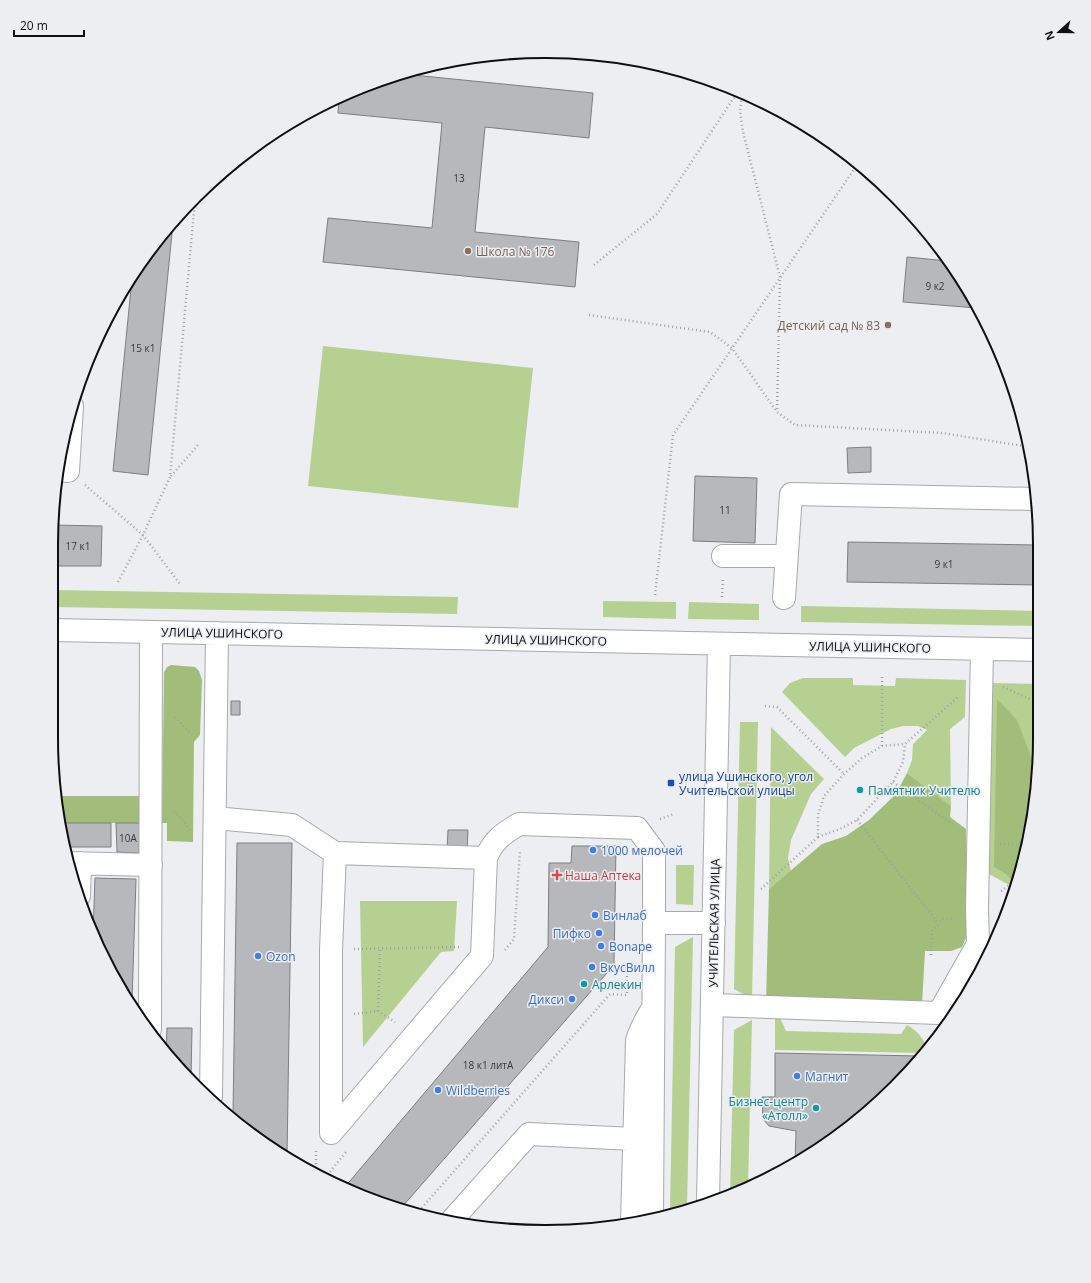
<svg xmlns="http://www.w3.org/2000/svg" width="1091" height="1283" font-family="'Open Sans',sans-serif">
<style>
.green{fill:#b6d091}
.forest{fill:#a1bd79}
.building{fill:#b6b8bb;stroke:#7c7e81}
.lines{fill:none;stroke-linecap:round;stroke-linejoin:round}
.minor-casing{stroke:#a7a9ac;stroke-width:24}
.path{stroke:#a0a2a4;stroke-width:2.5;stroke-dasharray:1 3;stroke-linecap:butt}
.minor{stroke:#fff;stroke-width:22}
.education-dot{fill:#8d6e63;stroke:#eceef1;stroke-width:1.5}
.transit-dot{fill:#1a4fb4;stroke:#eceef1;stroke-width:1.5}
.culture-dot{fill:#0f9aa8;stroke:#eceef1;stroke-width:1.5}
.shop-dot{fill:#3f7fe0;stroke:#eceef1;stroke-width:1.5}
.health-dot{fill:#e0444e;stroke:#eceef1;stroke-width:1.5}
.labels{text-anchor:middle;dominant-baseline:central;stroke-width:3;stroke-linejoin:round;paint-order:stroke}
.number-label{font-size:10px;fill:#38393b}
.education-label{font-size:12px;fill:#785e54;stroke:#eceef1;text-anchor:start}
.street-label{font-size:12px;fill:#0e0f10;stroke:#eceef1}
.transit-label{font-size:12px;fill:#164399;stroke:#eceef1;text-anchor:start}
.culture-label{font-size:12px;fill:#0d838f;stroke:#eceef1;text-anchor:start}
.shop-label{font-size:12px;fill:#366cbe;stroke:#eceef1;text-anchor:start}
.health-label{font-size:12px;fill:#be3a42;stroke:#eceef1;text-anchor:start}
.rim{fill:none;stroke:#0e0f10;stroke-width:2}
</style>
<rect width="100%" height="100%" fill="#eceef1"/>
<path class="green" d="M323,346l210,22 -15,140 -210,-22z
M53,590l405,7 -1,17 -404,-7z
M603,601l73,1v17l-73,-2z
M689,602l70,2v16l-71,-1z
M801,606l239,5v15l-239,-4z
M803,678h50v7l42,1 1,-8 70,2 -1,37 -15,12 1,77 -44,-33 5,-13 1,-16 14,-14 -9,-4h-15l-12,3 -37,19 -9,9 -63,-65 8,-9z
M987,683l52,1v86l-26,129 -2,-13 -24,-13z
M740,722h18l-6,277 -18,-10z
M771,727l53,52 -13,15 -20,46 -3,18 3,13 -22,18z
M676,865h18l-1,40 -17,-1z
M360,901h97l-3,50 -13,1 -78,95z
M693,937l-6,270 -17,5 5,-265z
M775,1018h5l6,13 115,3 6,-9c9,5 16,12 19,21l-5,7 -146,-3z
M752,1020l-4,167 -18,9 4,-166z"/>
<path class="forest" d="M171,665l24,2 4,4 3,9 -2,55 -6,7 -1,100 -26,-1v-18h-5l2,-151 3,-5z
M997,699l20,21 19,49 1,10 -21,105 -10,-10 -12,-7z
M907,773l44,33 -1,11 16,12v109l-4,9 -11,4h-26l-3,53 -156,-2 3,-113 53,-45 24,-8 23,-16 27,-26z
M59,796h80l1,27h-78z"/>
<path class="building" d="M403,74l190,19 -4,45 -104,-11 -10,105 104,10 -4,45 -252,-25 5,-44 104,10 10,-105 -104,-10 1,-15 17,-9z
M173,223l-25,252 -35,-4 19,-193 21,-33z
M907,257l41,4v-1l9,11 20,37 -74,-6z
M871,447v25l-23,1 -1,-25z
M695,476l62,2 -2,65 -62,-2z
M54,525l48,1 -1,40h-47z
M848,542l192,3v40l-193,-3z
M231,701h9v14h-9z
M62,823h49v24h-46z
M116,823h24l-1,30 -22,-1z
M448,830h20l-1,21h-20z
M237,843h55l-5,314 -16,-8 -38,-34z
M572,846h44l-2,119 -212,242 -46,-13 -12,-6 204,-241 1,-84h22z
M95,878l41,1 -4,123 -30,-46 -9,-23z
M167,1028h25l-1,51 -17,-15 -8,-11z
M775,1053l144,3 -24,31 -75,62 -25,13 1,-31 -27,-5 -6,-7 -1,-22h13z"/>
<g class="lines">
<g class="minor-casing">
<path id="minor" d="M57,470l11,1 4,-65
M723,556h63
M784,598l7,-104 244,5
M53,630l986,20
M215,818l77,7 43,28 -4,97v183l151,-177 4,-98
M335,853l151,5c7,-18 18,-25 33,-34l118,4 17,23v72h60
M67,863l84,2
M79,896l1,-33
M712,1005l227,8 39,-69 -1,-35 5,-260
M150,1029l1,-397
M211,1096l6,-463
M708,1202l11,-558
M652,1217l2,-294
M452,1220l77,-86 105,5
M632,1222l5,-181c3,-12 8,-20 14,-30"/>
</g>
<path class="path" d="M742,93l-2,18 3,21 37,145 -3,135
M594,265l63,-51 76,-115 8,-7
M589,315l121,17 22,16 45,64 18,13 147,8 88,14
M171,476l27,-31
M85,485l58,50 37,49
M118,582l25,-47 27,-58 25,-277
M655,595l18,-160 184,-270
M722,597l1,-18
M1003,687l36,16
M765,706l12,1 67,67
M175,717l17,18
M882,746v-70
M893,782l62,44
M174,811l18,21
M660,819l14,-5
M857,820l81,103
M818,837l22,-8 17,-9 36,-38 10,-20 2,-18
M1000,844l24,1
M761,889l57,-52v-22l6,-19 20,-22 18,-16 20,-12 23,-2 53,-47
M1001,891l16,-11
M354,949l105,-2
M505,950l9,-11 6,-89
M931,955l1,-24 11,-12h12
M378,1011l2,-62
M354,1014l24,-3 17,11
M316,1151v22
M325,1178l21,-26
M419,1211l191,-217 17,1v-23h4"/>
<use href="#minor" class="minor"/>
</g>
<g class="education-dot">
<circle cx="468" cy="251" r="4"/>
<circle cx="888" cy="325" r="4"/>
</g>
<rect class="transit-dot" x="667" y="779" width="8" height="8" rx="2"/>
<g class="culture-dot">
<circle cx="860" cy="790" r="4"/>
<circle cx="584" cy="984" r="4"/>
<circle cx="816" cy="1108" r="4"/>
</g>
<g class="shop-dot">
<circle cx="593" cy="850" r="4"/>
<circle cx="595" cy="915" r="4"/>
<circle cx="599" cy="933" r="4"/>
<circle cx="601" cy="946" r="4"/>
<circle cx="258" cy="956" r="4"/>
<circle cx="592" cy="967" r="4"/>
<circle cx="572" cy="999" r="4"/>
<circle cx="797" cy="1076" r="4"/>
<circle cx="438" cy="1090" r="4"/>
</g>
<path class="health-dot" d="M555 869h4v4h4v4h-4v4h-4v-4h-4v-4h4z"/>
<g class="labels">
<g class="number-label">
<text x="459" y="178">13</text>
<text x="935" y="286">9 к2</text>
<text x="143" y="348">15 к1</text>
<text x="725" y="510">11</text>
<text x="78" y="546">17 к1</text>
<text x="944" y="564">9 к1</text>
<text x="128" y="838">10А</text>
<text x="488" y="1065">18 к1 литА</text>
</g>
<g class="education-label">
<text x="476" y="251">Школа № 176</text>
<text x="880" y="325" text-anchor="end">Детский сад № 83</text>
</g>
<g class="street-label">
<text transform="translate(222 633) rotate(1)">УЛИЦА УШИНСКОГО</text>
<text transform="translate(546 640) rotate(1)">УЛИЦА УШИНСКОГО</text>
<text transform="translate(870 647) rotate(1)">УЛИЦА УШИНСКОГО</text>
<text transform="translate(714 923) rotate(-89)">УЧИТЕЛЬСКАЯ УЛИЦА</text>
</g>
<g class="transit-label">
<text x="679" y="776">улица Ушинского, угол<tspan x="679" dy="14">Учительской улицы</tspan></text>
</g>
<g class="culture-label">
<text x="868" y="790">Памятник Учителю</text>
<text x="592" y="984">Арлекин</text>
<text x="808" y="1101" text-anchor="end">Бизнес-центр<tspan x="808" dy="14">«Атолл»</tspan></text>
</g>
<g class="shop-label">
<text x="601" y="850">1000 мелочей</text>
<text x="603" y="915">Винлаб</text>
<text x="591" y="933" text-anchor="end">Пифко</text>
<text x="609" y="946">Bonape</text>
<text x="266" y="956">Ozon</text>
<text x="600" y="967">ВкусВилл</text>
<text x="564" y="999" text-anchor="end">Дикси</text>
<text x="805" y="1076">Магнит</text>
<text x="446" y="1090">Wildberries</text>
</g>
<g class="health-label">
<text x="565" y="875">Наша Аптека</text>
</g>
</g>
<path d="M0 0H1091V1283H0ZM545 58H546A487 487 0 0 1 1033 545V738A487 487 0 0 1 546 1225H545A487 487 0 0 1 58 738V545A487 487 0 0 1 545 58Z" fill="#eceef1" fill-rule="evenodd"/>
<path class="rim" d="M545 58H546A487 487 0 0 1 1033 545V738A487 487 0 0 1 546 1225H545A487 487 0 0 1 58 738V545A487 487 0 0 1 545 58Z"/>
<g transform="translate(1059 32) rotate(249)" stroke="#eceef1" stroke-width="3" paint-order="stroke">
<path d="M0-3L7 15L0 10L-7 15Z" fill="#0e0f10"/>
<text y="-6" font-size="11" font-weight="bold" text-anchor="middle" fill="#0e0f10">N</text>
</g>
<path d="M14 30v6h70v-6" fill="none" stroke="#0e0f10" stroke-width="2"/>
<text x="20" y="30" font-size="12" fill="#0e0f10" stroke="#eceef1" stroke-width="3" paint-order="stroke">20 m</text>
</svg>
